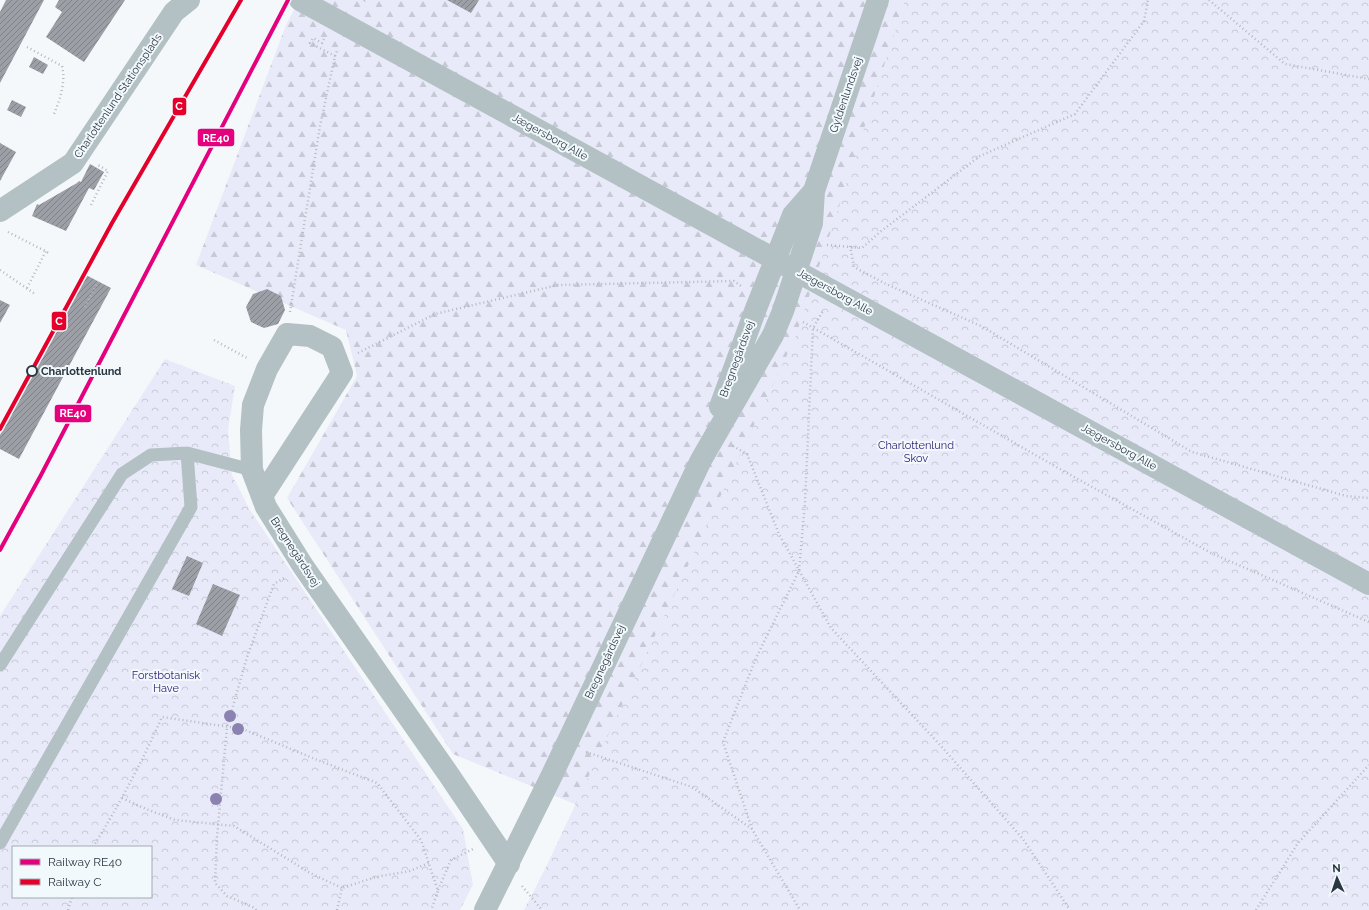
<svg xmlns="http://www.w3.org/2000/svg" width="1369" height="910" font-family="Raleway,sans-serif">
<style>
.forest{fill:url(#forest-firs)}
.park{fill:url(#park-crowns);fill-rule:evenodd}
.building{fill:url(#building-hatch)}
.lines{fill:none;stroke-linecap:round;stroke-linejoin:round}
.path{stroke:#b1bbbe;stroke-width:2.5;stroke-dasharray:1 3;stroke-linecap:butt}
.service{stroke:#b3c0c4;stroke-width:13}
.minor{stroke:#b3c0c4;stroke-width:22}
.tertiary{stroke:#b3c0c4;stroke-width:22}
.rail-1-casing{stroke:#f2f9fd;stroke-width:7}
.rail-2-casing{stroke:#f2f9fd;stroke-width:7}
.rail-1{stroke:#e5007d;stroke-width:4}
.rail-2{stroke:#e4002b;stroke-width:4}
.tree{fill:#8b82b1}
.stop-dot{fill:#f2f9fd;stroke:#2b3740;stroke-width:2}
.labels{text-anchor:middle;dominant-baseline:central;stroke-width:4;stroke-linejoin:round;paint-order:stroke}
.street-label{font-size:11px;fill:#2b3740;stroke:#f2f9fd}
.stop-label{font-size:11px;font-weight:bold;fill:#2b3740;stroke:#f2f9fd;text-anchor:start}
.park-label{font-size:11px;fill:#352176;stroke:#f2f9fd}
.line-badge{stroke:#f2f9fd;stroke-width:1.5}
.badge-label{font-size:11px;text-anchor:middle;font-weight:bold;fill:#fff}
</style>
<defs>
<pattern id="forest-firs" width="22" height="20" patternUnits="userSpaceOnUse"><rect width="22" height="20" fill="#e9eaf9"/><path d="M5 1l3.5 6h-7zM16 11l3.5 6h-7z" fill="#c8c9d6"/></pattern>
<pattern id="park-crowns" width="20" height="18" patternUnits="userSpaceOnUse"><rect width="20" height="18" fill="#e9eaf9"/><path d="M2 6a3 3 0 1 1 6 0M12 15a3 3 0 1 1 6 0" fill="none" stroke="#c8c9d6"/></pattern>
<pattern id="building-hatch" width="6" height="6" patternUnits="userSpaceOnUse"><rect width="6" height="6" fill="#9ca0a6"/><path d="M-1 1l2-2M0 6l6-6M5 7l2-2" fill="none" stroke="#7f8389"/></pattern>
</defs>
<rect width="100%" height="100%" fill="#f5f8fa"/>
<path class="forest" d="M299,0h1070l-487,910h-20l-285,-105 -124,-51 -166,-256 70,-122 -11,-46 -150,-65 90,-240z"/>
<path class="park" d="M905,0h464v910h-845l22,-43 249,-529 40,-119z
M165,359l70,27 -7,44 4,45 18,35 213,319 10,56 -13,25h-460v-294zM13,847h138v50h-138z"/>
<path class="building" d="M6,0h38l-44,83v-71z
M59,0h66l-41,62 -38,-25 16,-25 -7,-5z
M447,0h32l-8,13z
M34,57l14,8 -5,9 -14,-7z
M12,100l14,7 -5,10 -14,-7z
M0,143l16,9 -16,29z
M90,164l14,8 -10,18 -5,-2 -23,43 -34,-15 5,-12 2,1 38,-22 2,-2 2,1z
M86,275l25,13 -92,171 -19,-10v-14z
M267,289l14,7 4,14 -7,14 -14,4 -13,-6 -5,-15 7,-13z
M0,300l10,5 -10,18z
M187,556l16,7 -14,33 -17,-7z
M213,584l27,11 -18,41 -26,-12z"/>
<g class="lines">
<path class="path" d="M1209,0l76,64 84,15
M364,1l1,-1
M324,39l-2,4 -9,-5 -3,5 25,13
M27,47l35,19c4,16 -2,33 -8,48
M91,205l17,-34 -10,-6
M8,232l41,21
M827,245l35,3 18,-16 100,-76 95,-42 69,-93 4,-21
M850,246l4,21 32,17 95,42 211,126 154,44 23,2
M0,270l35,24
M27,288l19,-37
M85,307l14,-27
M290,312l30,-186 15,-70 2,-5
M803,322l264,151 144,80 158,69
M214,340l33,18
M358,353l77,-39 123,-29 176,-4 7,5
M733,446l14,8 32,80 52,94 110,118 82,93 47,71
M586,752l106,35 60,42 48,81
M122,798l24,11 29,11 59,6 76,47 32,15
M752,829l-29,-87 33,-84 43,-87 6,-69 8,-174 10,-17
M93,847c26,-42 49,-85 69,-130l81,12 72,30 62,24 44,57 17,51 -7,19
M522,886l20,24
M438,890l13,-30 22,-11
M68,910l4,-13
M256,910l-1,-2 -28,-12 -12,-13 2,-46 10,-110 20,-70 27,-73 10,-6
M337,910l5,-22 34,-11 34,-6 19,-8
M1256,910l42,-67 71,-78"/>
<path class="service" d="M0,665l122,-191 29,-19 36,-2 65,17
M0,843l191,-336 -4,-54"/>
<path class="minor" d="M0,211l73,-48 101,-151 15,-12
M262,496l80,-123 -10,-26 -22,-11 -23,-2 -20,35 -14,36 -2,25 1,40 14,37 37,59 146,209 60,89"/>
<path class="tertiary" d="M300,0l1069,584
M720,407l35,-96 38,-96 21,-24
M485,910l66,-133 150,-317 72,-125 10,-24 29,-88 2,-32 64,-191"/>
<g class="rail-1-casing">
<path id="rail-1" d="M0,550l41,-75 247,-475"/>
</g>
<g class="rail-2-casing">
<path id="rail-2" d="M0,429l112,-206 129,-223"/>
</g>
<use href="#rail-1" class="rail-1"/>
<use href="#rail-2" class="rail-2"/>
</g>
<g class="tree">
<circle cx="230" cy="716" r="6"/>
<circle cx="238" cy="729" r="6"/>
<circle cx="216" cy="799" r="6"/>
</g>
<circle class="stop-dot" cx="32" cy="371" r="5"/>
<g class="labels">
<g class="street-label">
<text transform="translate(846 95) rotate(-71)">Gyldenlundsvej</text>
<text transform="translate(118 96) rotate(-56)">Charlottenlund Stationsplads</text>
<text transform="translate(550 137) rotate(29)">Jægersborg Alle</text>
<text transform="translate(835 292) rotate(29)">Jægersborg Alle</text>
<text transform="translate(737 359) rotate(-70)">Bregnegårdsvej</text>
<text transform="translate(1119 447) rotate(29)">Jægersborg Alle</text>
<text transform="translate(295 552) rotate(57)">Bregnegårdsvej</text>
<text transform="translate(605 662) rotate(-65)">Bregnegårdsvej</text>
</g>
<g class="stop-label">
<text x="41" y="371">Charlottenlund</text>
</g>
<g class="park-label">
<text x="916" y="445">Charlottenlund<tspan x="916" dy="13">Skov</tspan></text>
<text x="166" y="675">Forstbotanisk<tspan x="166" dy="13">Have</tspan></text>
</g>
</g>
<g class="line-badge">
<rect x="172" y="97" width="15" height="19" rx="4" fill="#e4002b"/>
<rect x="197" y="128" width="38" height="19" rx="4" fill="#e5007d"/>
<rect x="51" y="311" width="16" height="20" rx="4" fill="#e4002b"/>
<rect x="54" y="404" width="38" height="19" rx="4" fill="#e5007d"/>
</g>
<g class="badge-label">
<text x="179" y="110">C</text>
<text x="216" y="142">RE40</text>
<text x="59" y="325">C</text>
<text x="73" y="417">RE40</text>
</g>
<rect x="12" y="846" width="140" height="52" fill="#f2f9fd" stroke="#a2abb1"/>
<rect x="20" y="859" width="20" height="6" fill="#e5007d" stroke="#a2abb1"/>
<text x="48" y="866" font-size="12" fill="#2b3740">Railway RE40</text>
<rect x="20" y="879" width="20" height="6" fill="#e4002b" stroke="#a2abb1"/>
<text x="48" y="886" font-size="12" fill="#2b3740">Railway C</text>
<g transform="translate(1337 878) rotate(357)" stroke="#f2f9fd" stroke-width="3" paint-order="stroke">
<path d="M0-3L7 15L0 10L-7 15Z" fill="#2b3740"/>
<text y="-6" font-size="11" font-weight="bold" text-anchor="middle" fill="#2b3740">N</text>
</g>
</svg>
